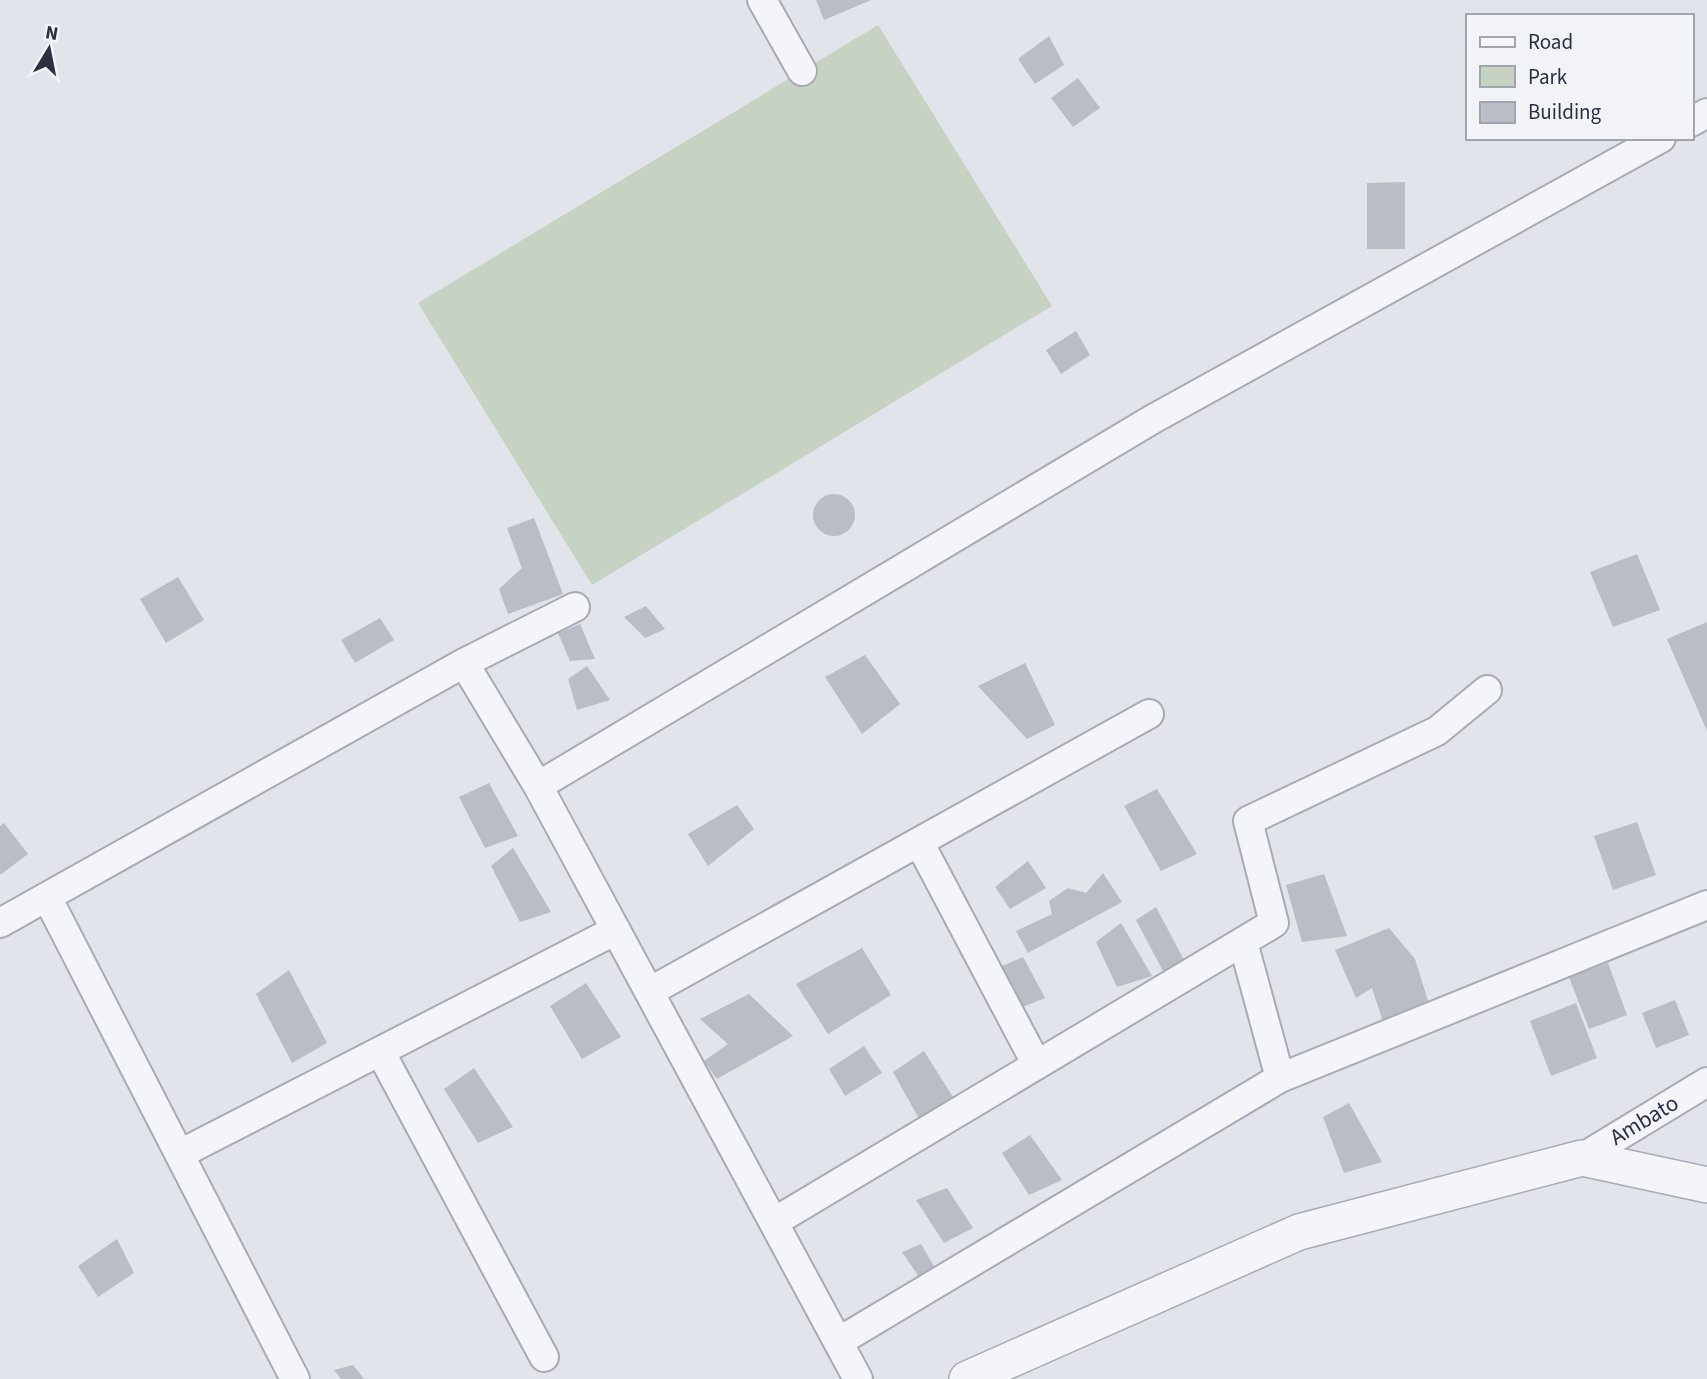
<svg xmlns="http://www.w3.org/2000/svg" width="1707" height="1379" font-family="'Source Sans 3',sans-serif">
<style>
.green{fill:#c6d3c2}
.building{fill:#b8bdc6}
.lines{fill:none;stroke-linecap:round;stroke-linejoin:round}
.minor-casing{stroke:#a6abb4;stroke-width:32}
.tertiary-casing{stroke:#a6abb4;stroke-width:38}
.minor{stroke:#f4f5f8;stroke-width:28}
.tertiary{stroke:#f4f5f8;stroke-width:35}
.labels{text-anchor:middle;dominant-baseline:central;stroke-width:6;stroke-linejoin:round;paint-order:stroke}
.street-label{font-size:23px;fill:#2a3241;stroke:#f1f3f7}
</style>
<rect width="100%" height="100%" fill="#e1e4ea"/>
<path class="green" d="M878,25l174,281 -460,279 -174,-282z"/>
<path class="building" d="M816,0h55l-47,20z
M1049,36l15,29 -29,19 -17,-25z
M1078,78l22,30 -27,19 -22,-29z
M1405,182v67h-38v-66z
M1076,331l14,24 -29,19 -15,-24z
M813 515a21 21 0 1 1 42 0a21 21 0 1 1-42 0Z
M534,518l29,76 -55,20 -9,-25 23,-21 -15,-40z
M1637,554l23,56 -47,17 -23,-55z
M178,577l26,43 -38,23 -26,-44z
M646,606l19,23 -20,9 -21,-21z
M380,618l14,22 -39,23 -14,-23z
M1707,622v109l-40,-92z
M580,624l15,35 -25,2 -12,-28z
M865,655l35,49 -38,30 -37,-57z
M1025,663l30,62 -28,14 -49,-53z
M587,666l23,34 -33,10 -9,-31z
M489,783l29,53 -33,12 -26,-51z
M1157,789l40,65 -36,17 -37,-65z
M737,805l17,24 -46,37 -20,-32z
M1637,822l19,53 -43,15 -19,-54z
M4,823l24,31 -28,21v-49z
M513,848l38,64 -31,10 -29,-56z
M1028,861l18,27 -36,21 -15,-22z
M1103,873l19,29 -94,51 -12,-22 36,-17 -3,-13 19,-13 18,5z
M1324,874l23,62 -45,6 -16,-57z
M1156,907l28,53 -20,13 -28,-53z
M1121,923l31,53 -35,11 -21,-45z
M1389,928l26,31 14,45 -45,21 -12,-37 -16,10 -21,-48z
M862,948l29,47 -63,39 -32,-50z
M1023,957l22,41 -30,12 -20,-41z
M1608,963l19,52 -38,14 -20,-52z
M289,970l38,73 -35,20 -36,-69z
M586,983l35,54 -39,22 -32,-53z
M749,994l44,42 -76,43 -13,-18 24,-17 -28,-25z
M1675,1000l14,35 -33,13 -14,-35z
M1576,1003l21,55 -46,18 -21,-55z
M864,1046l18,27 -37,23 -16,-27z
M924,1051l32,51 -34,22 -29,-52z
M474,1068l39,59 -35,16 -34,-54z
M1349,1103l33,59 -38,11 -21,-56z
M1030,1135l32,45 -33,15 -27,-42z
M947,1188l26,40 -29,15 -28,-43z
M117,1239l17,34 -36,24 -20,-31z
M921,1244l18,31 -17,6 -20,-29z
M353,1365l11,14h-23l-7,-9z"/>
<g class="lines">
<g class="minor-casing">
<path id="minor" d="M762,0l40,71
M1691,122l16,-9
M464,663l74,123 320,593
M538,786l615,-367 508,-281
M919,842l118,223
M47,897l248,482
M0,923l464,-260 111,-56
M1243,942l37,136
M649,992l500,-278
M380,1051l164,306
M180,1154l436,-224
M1582,1158l125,-76
M774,1222l500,-299 -26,-102 189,-90 50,-41
M838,1342l442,-264 427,-173"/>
</g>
<g class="tertiary-casing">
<path id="tertiary" d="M967,1379l332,-147 283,-74 125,27"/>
</g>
<use href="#minor" class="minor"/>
<use href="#tertiary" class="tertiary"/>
</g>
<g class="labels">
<g class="street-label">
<text transform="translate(1644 1120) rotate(-31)">Ambato</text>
</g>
</g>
<rect x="1466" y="14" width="228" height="126" fill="#f1f3f7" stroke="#a1a6ae" stroke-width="2"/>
<rect x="1480" y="37" width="35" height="10" fill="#f4f5f8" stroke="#a1a6ae" stroke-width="2"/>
<text x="1528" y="49" font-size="21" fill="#2a3241">Road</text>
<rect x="1480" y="66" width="35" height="21" fill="#c6d3c2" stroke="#a1a6ae" stroke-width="2"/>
<text x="1528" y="84" font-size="21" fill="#2a3241">Park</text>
<rect x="1480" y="102" width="35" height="21" fill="#b8bdc6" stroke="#a1a6ae" stroke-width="2"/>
<text x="1528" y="119" font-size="21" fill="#2a3241">Building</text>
<g transform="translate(49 49) rotate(10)" stroke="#f1f3f7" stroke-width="5" paint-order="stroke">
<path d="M0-5L12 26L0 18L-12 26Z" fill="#2a3241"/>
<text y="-10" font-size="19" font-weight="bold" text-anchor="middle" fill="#2a3241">N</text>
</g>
</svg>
